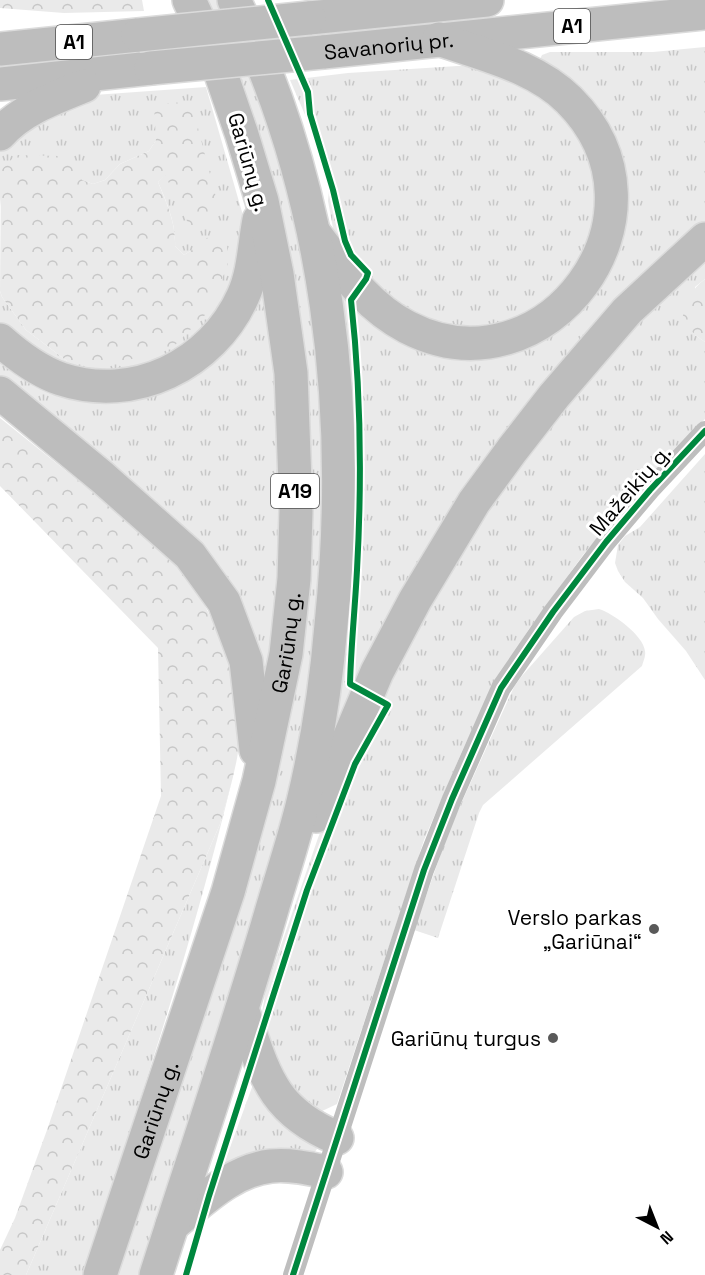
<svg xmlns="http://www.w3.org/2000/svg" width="705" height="1275" font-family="'Space Grotesk',sans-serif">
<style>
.grass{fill:url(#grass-tufts)}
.forest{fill:url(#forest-crowns)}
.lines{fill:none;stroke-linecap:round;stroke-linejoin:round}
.highway-casing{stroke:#dbdbdb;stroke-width:36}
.street{stroke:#bebebe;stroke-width:20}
.highway{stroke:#bdbdbd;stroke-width:33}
.highway-bridge-casing{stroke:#dbdbdb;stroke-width:36;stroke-linecap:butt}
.highway-bridge{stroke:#bdbdbd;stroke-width:33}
.cycleway-casing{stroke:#fff;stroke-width:10}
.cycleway{stroke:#00873e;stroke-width:6}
.poi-dot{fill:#595959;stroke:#fff;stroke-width:2}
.labels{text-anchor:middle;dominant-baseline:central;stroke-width:6;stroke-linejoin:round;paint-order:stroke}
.shield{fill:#fff;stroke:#4c4c4c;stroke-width:1.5}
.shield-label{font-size:20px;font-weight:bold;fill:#000}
.street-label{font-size:21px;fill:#000;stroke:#fff}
.poi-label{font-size:21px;fill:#000;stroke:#fff;text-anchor:end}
</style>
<defs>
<pattern id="grass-tufts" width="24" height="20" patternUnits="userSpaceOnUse" patternTransform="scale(1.5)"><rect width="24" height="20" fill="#eaeaea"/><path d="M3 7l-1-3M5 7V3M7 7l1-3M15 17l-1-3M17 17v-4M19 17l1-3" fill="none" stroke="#c7c7c7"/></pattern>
<pattern id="forest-crowns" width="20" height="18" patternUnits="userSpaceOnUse" patternTransform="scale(1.5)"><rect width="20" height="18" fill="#eaeaea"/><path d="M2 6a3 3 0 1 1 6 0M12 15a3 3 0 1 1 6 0" fill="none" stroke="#c7c7c7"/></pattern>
</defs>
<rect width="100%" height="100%" fill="#fff"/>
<path class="grass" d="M198,0h23l37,82 44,156 23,170 -6,234 -28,152 -29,106 -121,375h-23l141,-445 46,-380z
M705,47v178l-129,127 -253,427 28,-190 2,-160 -10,-133 7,-5 115,61 128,-59 14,-20 10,-20 5,-32 -84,-158 4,-8 8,-3h103z
M473,65l65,19 61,81 -13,103 -52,48 -69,17 -68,-21 -62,-73 -7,-38 3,-32 -15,-49 -10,-3 -16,-37 58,-7z
M206,87l36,125 4,34 -14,56 -59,61 -94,11 -79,-47v-36l2,6 24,33 41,31 125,-111 -8,5 -9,-9c1,-23 -8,-43 -17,-64l7,-8 -9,-34 -7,11 -29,13 -15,16 -12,4 -11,-4 -81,-9 1,18 -2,18v-60l3,-4 91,-48z
M705,248v31l-10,8v48l10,7v77l-44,46 -78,90 -54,74 -35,56 -31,64 -39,91 -87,264 -17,8 -24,-7 -31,-62 -3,-30 4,-24 52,-151 38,-97 31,-69 123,-206z
M260,270l12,82 8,94 -1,90 -6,87 -7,50 -3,3 -26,-58 -237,-234v-32l158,36z
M705,454v226l-19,-29 -28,-32 -15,-21 -18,-16 -7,-11 -3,-8 3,-18 7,-9 15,-9z
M599,609c15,5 44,26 46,42 1,6 -2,10 -3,15l-159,139 -4,8 -41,125 -24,-8 36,-102 64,-141 7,-10 53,-60 11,-6z
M232,780c-40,168 -96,331 -149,495h-57l194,-451z
M255,1079l60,65 2,5 -3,4 -94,22z"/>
<path class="forest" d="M0,0h142l2,11 -80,2 -64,-5z
M191,101l27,104 -27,24 -26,-54 -7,7c9,22 18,41 17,64l9,9 8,-5 8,-11 19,-3 8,8 1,20 -19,47 -34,34 -30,11 -45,10 -33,-5 -41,-31 -24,-33 -2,-6 1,-121 15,-15 43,1 16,8 7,16 11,4 12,-4 15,-16 29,-13 7,-11 -2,-35z
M705,279v63l-10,-7 -13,-16c5,-17 9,-30 23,-40z
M0,418c37,29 73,59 110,88 18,14 38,27 54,43 42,42 79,125 76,186 -2,30 -12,60 -20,89l-194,451h-26v-25l15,-32 32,-88 114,-334 -3,-148 -158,-162z"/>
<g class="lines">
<g class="highway-casing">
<g id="highway">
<path d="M309,18l178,-18"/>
<path d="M0,49l138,-14"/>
<path id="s1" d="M323,52l382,-39"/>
<path d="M0,84l151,-16"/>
<path d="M0,134c21,-24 54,-36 84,-48"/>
<path d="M315,234c27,35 51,72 92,93 139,72 276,-113 162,-227 -34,-34 -86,-45 -130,-61"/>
<path d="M0,340c18,16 38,31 61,39 73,24 151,-14 182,-83 11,-24 11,-51 16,-76"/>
<path d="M0,393l102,84 88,78 34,47 22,59 10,89"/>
<path d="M316,816l61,-144 38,-72 59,-98 38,-52 42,-54 73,-85 78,-72"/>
<path d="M242,1009c22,63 28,101 95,129"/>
<path d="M172,1225c29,-23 60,-55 99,-59 18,-2 37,2 55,6"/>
<path id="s2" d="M100,1275l128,-383 31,-111 27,-127 8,-75 2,-68 -5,-138 -14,-99 -15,-73 -20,-66 -29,-84 -24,-51"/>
<path d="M156,1275c38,-119 79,-239 114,-359 11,-38 24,-76 33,-114 14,-58 23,-117 28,-177 22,-211 -2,-432 -97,-625"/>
</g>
</g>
<path class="street" d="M293,1275l131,-405 28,-71 49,-111 52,-76 53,-70 44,-52 55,-59"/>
<use href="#highway" class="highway"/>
<g class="highway-bridge-casing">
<path id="highway-bridge" d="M138,35l171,-17
M151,68l172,-16"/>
</g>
<use href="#highway-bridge" class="highway-bridge"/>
<g class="cycleway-casing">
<path id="cycleway" d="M186,1275l23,-79 98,-306 48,-126 33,-59 -38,-21c1,-38 5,-76 7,-114 5,-90 4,-180 -6,-270l15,-21 2,-6 -17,-18 -6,-14 -12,-51 -23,-76 -2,-22 -40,-92
M293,1275l131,-405 28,-71 49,-111 52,-76 53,-70 44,-52 55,-59"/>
</g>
<use href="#cycleway" class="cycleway"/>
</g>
<g class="poi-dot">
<circle cx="654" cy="929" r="6"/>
<circle cx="553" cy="1038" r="6"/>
</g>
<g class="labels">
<g class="shield">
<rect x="554" y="9" width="36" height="34" rx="4.5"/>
<rect x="56" y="25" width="36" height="34" rx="4.5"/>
<rect x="271" y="474" width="48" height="34" rx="4.5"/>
</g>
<g class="shield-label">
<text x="572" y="26">A1</text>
<text x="74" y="42">A1</text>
<text x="295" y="491">A19</text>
</g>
<g class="street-label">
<text stroke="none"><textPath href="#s1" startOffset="66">Savanorių pr.</textPath></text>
<text transform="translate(249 162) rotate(74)">Gariūnų g.</text>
<text transform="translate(630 490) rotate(-49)">Mažeikių g.</text>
<text stroke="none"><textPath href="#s2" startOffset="660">Gariūnų g.</textPath></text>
<text stroke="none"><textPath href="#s2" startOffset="174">Gariūnų g.</textPath></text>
</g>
<g class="poi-label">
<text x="642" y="917">Verslo parkas<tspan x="642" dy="24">„Gariūnai“</tspan></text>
<text x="541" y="1038">Gariūnų turgus</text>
</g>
</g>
<g transform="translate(657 1227) rotate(138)" stroke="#ffffff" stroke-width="4.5" paint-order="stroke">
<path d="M0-4.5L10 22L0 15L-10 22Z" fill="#000000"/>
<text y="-9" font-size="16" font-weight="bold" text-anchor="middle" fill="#000000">N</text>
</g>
</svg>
